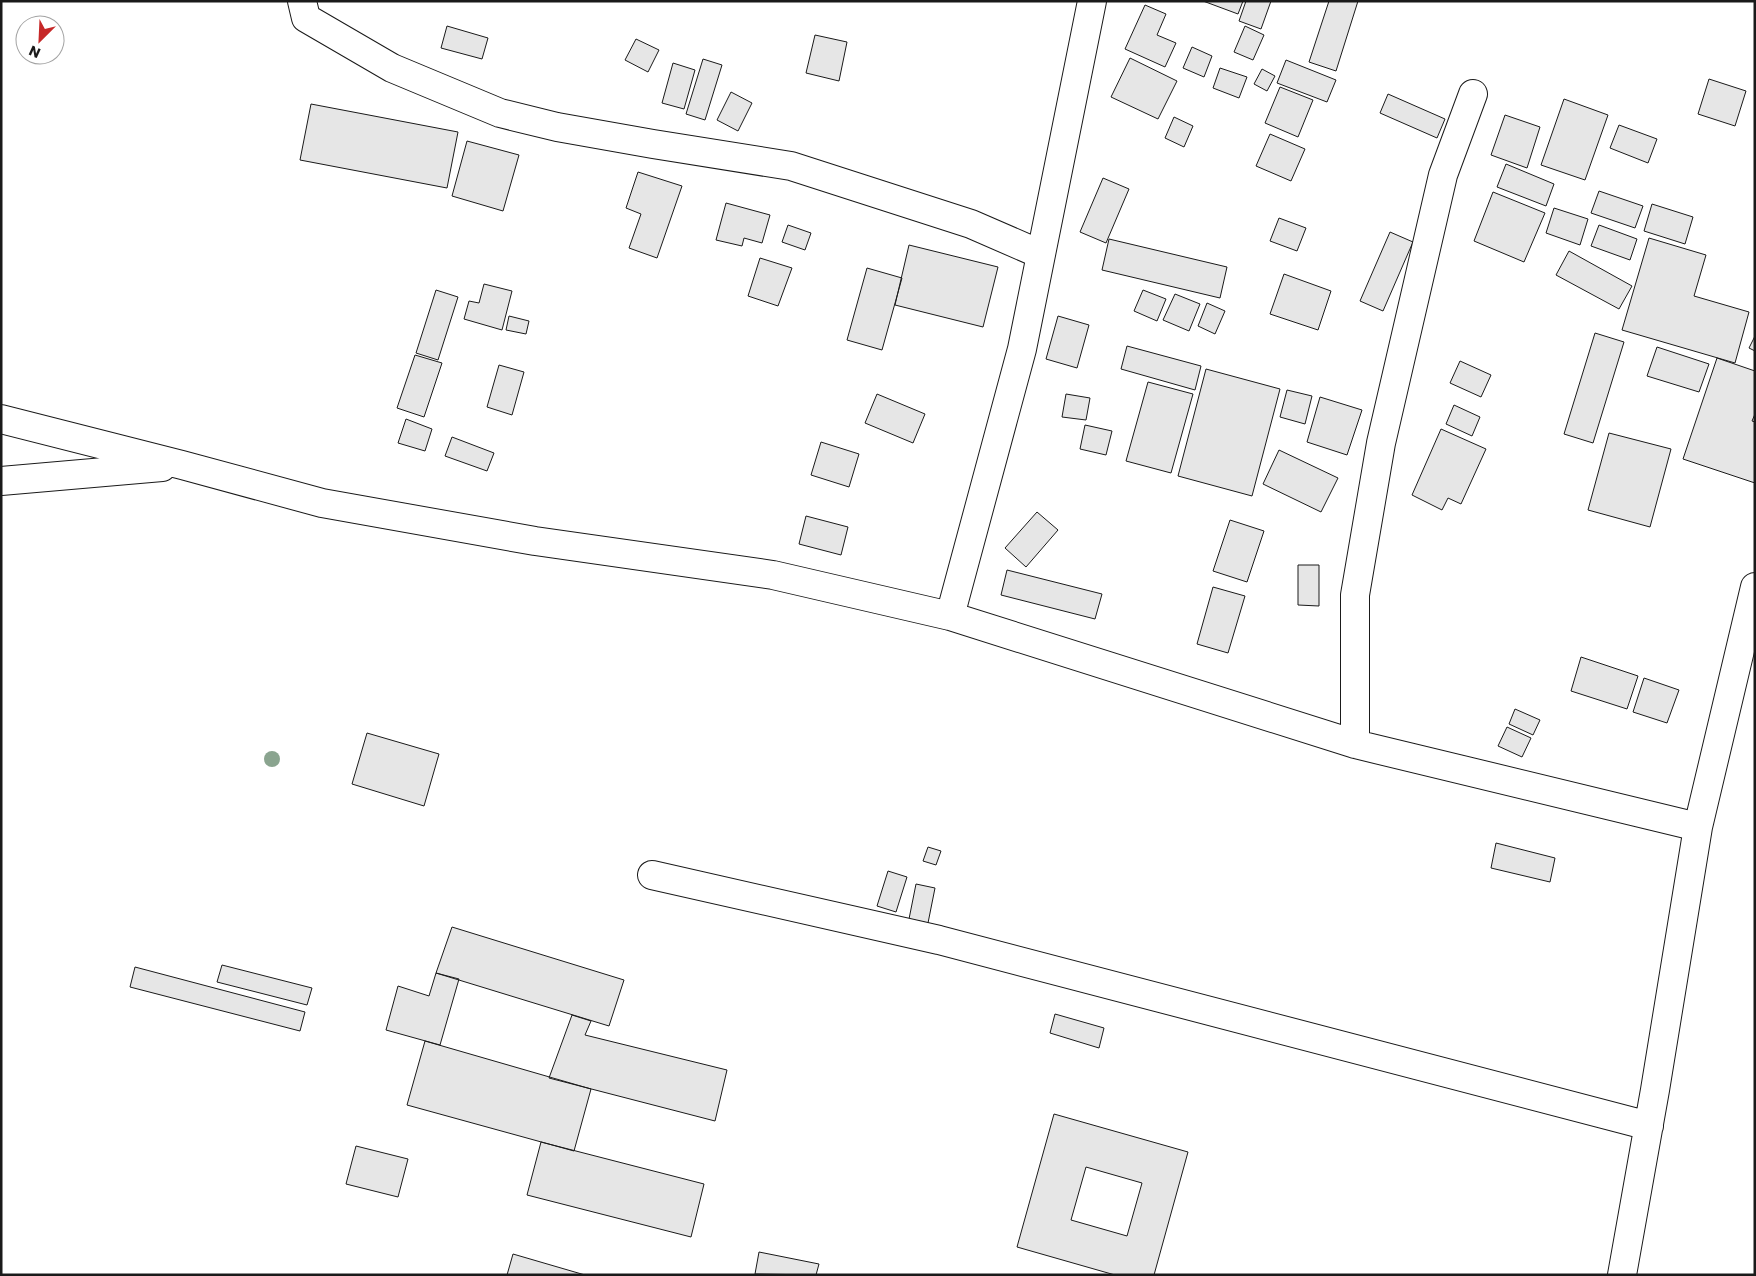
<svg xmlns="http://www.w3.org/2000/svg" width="1756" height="1276" font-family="Poppins,sans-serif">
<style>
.building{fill:#e6e6e6;stroke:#1a1a1a;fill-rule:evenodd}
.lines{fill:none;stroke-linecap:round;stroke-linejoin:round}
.street-casing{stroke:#1a1a1a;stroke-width:30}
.street{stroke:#fff;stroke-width:28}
.tree{fill:#8aa48f}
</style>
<rect width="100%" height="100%" fill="#fff"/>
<path class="building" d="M1203,1h40l-5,13z
M1246,1h25l-10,28 -22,-8z
M1329,1h29l-22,70 -27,-9z
M1145,5l21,9 -9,21 19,8 -11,24 -40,-18z
M447,26l41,12 -6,21 -41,-11z
M1245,26l19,9 -11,25 -19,-8z
M815,35l32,7 -8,39 -33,-8z
M636,39l23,11 -11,22 -23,-12z
M1192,47l20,9 -8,21 -21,-9z
M1130,58l47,23 -19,38 -47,-22z
M703,59l19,6 -17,55 -19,-6z
M1286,60l50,20 -9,22 -50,-19z
M673,63l22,7 -11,39 -22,-6z
M1220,68l27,9 -8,21 -26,-10z
M1262,69l13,7 -8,15 -13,-7z
M1709,79l37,12 -11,35 -37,-12z
M1280,87l33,13 -15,37 -33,-14z
M731,92l21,11 -14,28 -21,-11z
M1388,94l57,25 -8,19 -57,-25z
M1564,99l44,16 -23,65 -44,-15z
M311,104l147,28 -11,56 -147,-28z
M1505,115l35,12 -13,41 -36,-13z
M1174,117l19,9 -9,21 -19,-9z
M1619,125l38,14 -9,24 -38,-15z
M1270,134l35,15 -14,32 -35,-15z
M467,141l52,14 -16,56 -51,-15z
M1506,164l48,20 -8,22 -49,-19z
M638,172l44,14 -25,72 -28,-10 12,-34 -15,-6z
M1103,178l26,11 -23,54 -26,-11z
M1599,191l44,15 -8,22 -44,-15z
M1493,192l52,21 -21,49 -50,-21z
M726,203l44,12 -8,28 -18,-5 -2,8 -26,-6z
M1652,204l41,13 -8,27 -41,-13z
M1554,208l34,11 -8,26 -34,-12z
M1279,218l27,10 -9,23 -27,-10z
M788,225l23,8 -6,17 -23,-8z
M1599,225l38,14 -7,21 -39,-14z
M1390,232l23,10 -30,69 -23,-10z
M1649,238l57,17 -12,41 55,16 -14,51 -113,-33z
M1109,239l118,28 -7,31 -118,-28z
M909,245l89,22 -15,60 -88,-22z
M1569,251l63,35 -13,23 -63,-34z
M760,258l32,10 -14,38 -30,-10z
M867,268l35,10 -20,72 -35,-10z
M1284,274l47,17 -13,39 -48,-16z
M484,284l28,7 -10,39 -38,-11 5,-18 10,2z
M436,290l22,7 -20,63 -22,-7z
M1143,290l23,9 -9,22 -23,-10z
M1175,294l25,10 -11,27 -26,-11z
M1207,303l18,8 -10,23 -17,-8z
M509,316l20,5 -3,13 -20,-4z
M1058,316l31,9 -12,43 -31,-9z
M1595,333l29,9 -31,101 -29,-9z
M1755,336v15l-6,-3z
M1127,346l74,20 -6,24 -74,-21z
M1657,347l52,17 -10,28 -52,-16z
M415,355l27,8 -18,54 -27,-9z
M1717,358l38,13v43l-3,7 3,1v61l-72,-24z
M1460,361l31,14 -10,22 -31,-14z
M499,365l25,7 -12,43 -25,-8z
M1206,369l74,20 -28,107 -74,-20z
M1148,382l45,12 -22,79 -45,-12z
M1287,390l25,6 -7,28 -25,-7z
M877,394l48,20 -12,29 -48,-20z
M1066,394l24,4 -4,22 -24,-3z
M1320,397l42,13 -15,45 -40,-13z
M1454,405l26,12 -8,19 -26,-12z
M406,419l26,10 -7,22 -27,-8z
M1085,425l27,6 -6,24 -26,-6z
M1441,429l45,20 -25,55 -13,-6 -6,12 -30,-15z
M1609,433l62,16 -21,78 -62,-17z
M452,437l42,16 -7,18 -42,-15z
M821,442l38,12 -10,33 -38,-12z
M1279,450l59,28 -17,34 -58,-28z
M1037,512l21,18 -32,37 -21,-19z
M806,516l42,11 -7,28 -42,-11z
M1230,520l34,11 -17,51 -34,-11z
M1298,565h21v41l-21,-1z
M1007,570l95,24 -7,25 -94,-24z
M1213,587l32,9 -17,57 -31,-9z
M1581,657l57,19 -11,33 -56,-18z
M1644,678l35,12 -12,33 -34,-11z
M1515,709l25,11 -7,15 -24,-11z
M1507,727l24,11 -9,19 -24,-11z
M367,733l72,21 -15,52 -72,-22z
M1496,843l59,15 -5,24 -59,-14z
M928,847l13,4 -5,14 -13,-4z
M888,871l19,6 -11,35 -19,-6z
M916,884l19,4 -7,35 -19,-4z
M452,927l172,53 -15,46 -173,-53z
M222,965l90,23 -5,17 -90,-23z
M135,967l170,45 -5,19 -170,-44z
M436,973l23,6 -19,66 -54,-15 12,-44 31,10z
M1055,1014l49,14 -5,20 -49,-15z
M572,1015l19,6 -6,14 142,35 -12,51 -166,-43z
M425,1041l166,48 -17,62 -167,-46z
M1054,1114l134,38 -34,123h-39l-98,-28zM1086,1167l56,16 -15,53 -56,-16z
M541,1142l163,42 -13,53 -164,-42z
M356,1146l52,13 -10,38 -52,-13z
M759,1252l60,12 -3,11 -61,-1z
M513,1254l72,21h-78z"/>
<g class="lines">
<g class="street-casing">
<path id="street" d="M302,1l4,17 86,50 108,45 57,14 96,17 138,22 180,58 69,30
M1,419l181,46 140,38 213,38 238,34 177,41 405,128 343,83
M1,481l161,-14
M950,616l72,-267 70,-348
M1355,744v-149l26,-152 62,-268 30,-81
M652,875l287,65 710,186
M1622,1275l33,-185 43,-263 57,-240"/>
</g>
<use href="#street" class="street"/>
</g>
<circle class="tree" cx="272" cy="759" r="8"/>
<rect width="1756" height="1276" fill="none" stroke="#1a1a1a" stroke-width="5"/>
<g transform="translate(40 40) rotate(204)"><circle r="24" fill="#ffffff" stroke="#a3a3a3"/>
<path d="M0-4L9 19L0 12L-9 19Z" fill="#c62828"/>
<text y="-8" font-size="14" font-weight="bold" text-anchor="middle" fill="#1a1a1a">N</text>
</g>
</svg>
